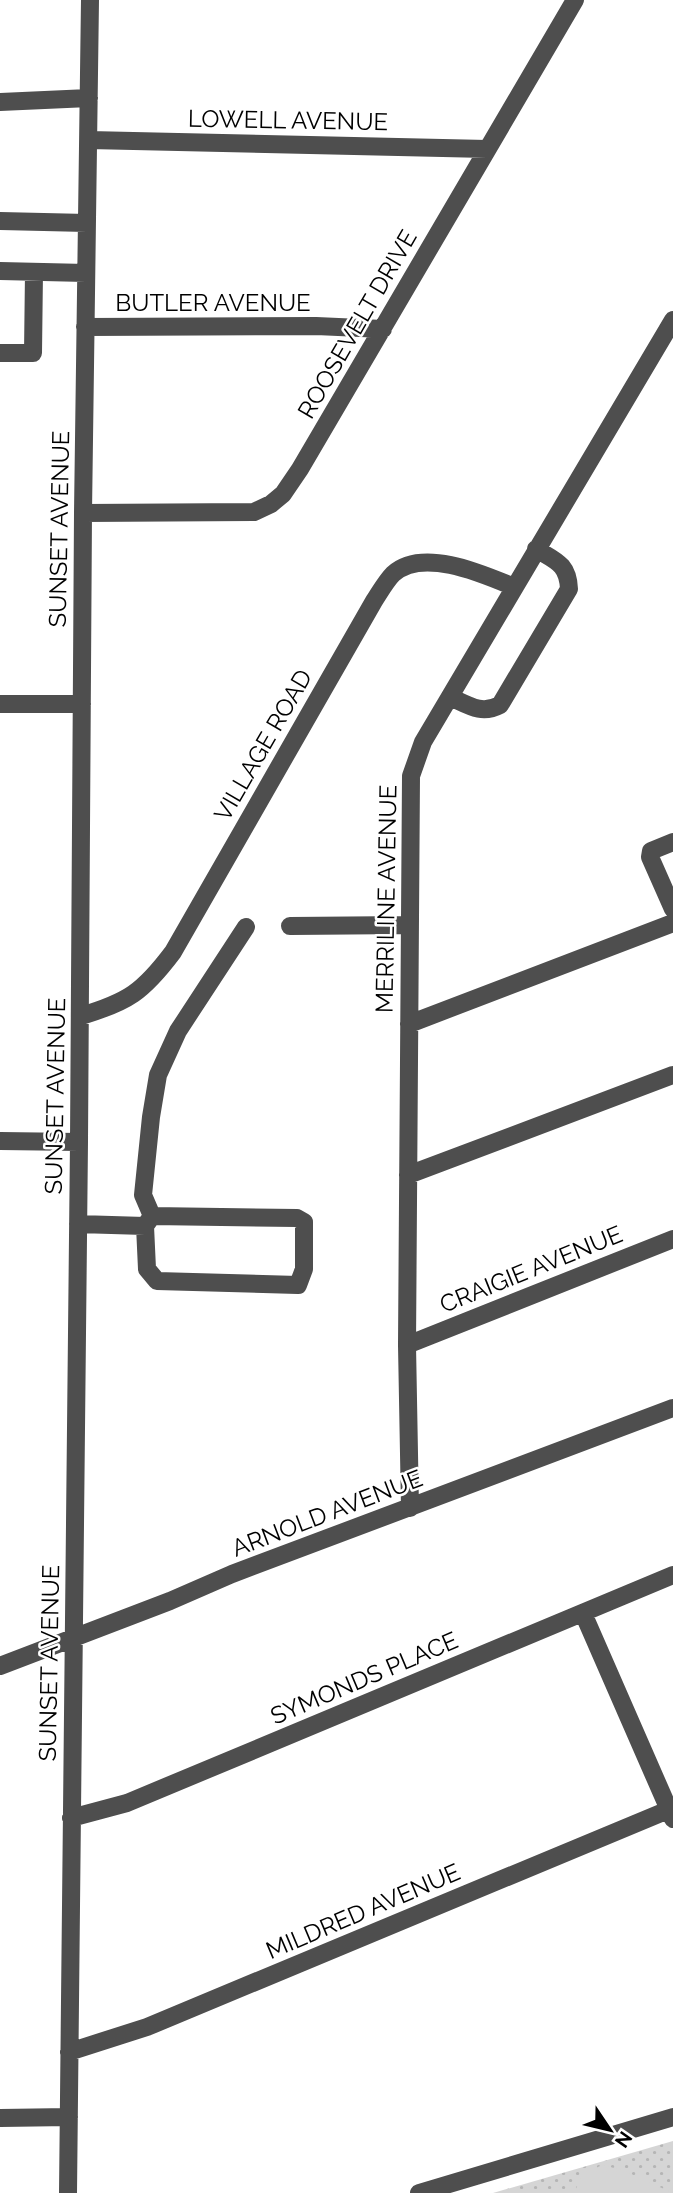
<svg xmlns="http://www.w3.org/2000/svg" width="673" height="2193" font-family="Raleway,sans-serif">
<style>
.park{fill:url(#park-dots)}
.pitch{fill:#d5d5d5}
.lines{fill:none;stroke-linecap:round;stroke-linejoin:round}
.minor{stroke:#4e4e4e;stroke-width:18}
.labels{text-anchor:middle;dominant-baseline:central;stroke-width:5;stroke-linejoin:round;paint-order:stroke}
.street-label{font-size:24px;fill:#000;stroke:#fff}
</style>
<defs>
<pattern id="park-dots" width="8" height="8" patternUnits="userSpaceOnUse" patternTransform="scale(1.75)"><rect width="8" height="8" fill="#d5d5d5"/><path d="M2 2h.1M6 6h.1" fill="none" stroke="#b5b5b5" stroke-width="1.8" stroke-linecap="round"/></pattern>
</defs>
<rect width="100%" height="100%" fill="#fff"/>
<path class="park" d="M673,2141v52h-180z"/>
<path class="pitch" d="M602,2165l20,5 51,23h-99l8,-18z"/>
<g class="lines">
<path class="minor" d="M0,102l89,-4
M89,140l398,9
M0,221l87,2
M0,271l86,2
M85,327l231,-1 67,3
M0,353h33l1,-81
M83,513l171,-1 17,-8 12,-10 17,-25 275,-469
M450,697c18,8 31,18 50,8l69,-116c-1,-25 -13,-28 -33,-40
M0,704h82
M673,842l-22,9 -1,6 23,52
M290,926l119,-1
M81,1016c47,-14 62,-24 92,-64l201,-351c6,-9 12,-20 19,-27 29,-27 90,0 121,13
M409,1024l264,-101
M0,1141l79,1
M408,1175l265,-100
M152,1216l-9,-21 8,-78 7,-42 20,-44 68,-104
M78,1224l67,2 2,43 10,12 141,4 6,-16v-47l-7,-4 -145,-2 -7,10
M407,1345l266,-106
M410,1508l-3,-163 4,-569 12,-34 250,-422
M583,1613l90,206
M0,1666l170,-65 62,-27 441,-166
M71,1818l56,-15 546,-228
M69,2052l78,-25 526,-219
M0,2118l69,-1
M68,2193l11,-1051 4,-629 7,-513
M419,2193l254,-76"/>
</g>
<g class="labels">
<g class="street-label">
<text transform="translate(288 120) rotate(1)">LOWELL AVENUE</text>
<text x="213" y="302">BUTLER AVENUE</text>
<text transform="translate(357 324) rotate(-60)">ROOSEVELT DRIVE</text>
<text transform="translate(59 529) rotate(-89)">SUNSET AVENUE</text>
<text transform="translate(263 745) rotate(-60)">VILLAGE ROAD</text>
<text transform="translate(386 899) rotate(-89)">MERRILINE AVENUE</text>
<text transform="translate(55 1096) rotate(-89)">SUNSET AVENUE</text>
<text transform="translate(531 1269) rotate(-22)">CRAIGIE AVENUE</text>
<text transform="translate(327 1513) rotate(-21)">ARNOLD AVENUE</text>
<text transform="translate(49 1663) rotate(-89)">SUNSET AVENUE</text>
<text transform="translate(364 1678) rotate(-23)">SYMONDS PLACE</text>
<text transform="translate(363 1911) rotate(-23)">MILDRED AVENUE</text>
</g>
</g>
<g transform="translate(610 2130) rotate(125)" stroke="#ffffff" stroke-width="5" paint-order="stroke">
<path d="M0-5L12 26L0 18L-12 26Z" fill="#000000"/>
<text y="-10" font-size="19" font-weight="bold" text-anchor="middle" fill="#000000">N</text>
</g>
</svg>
